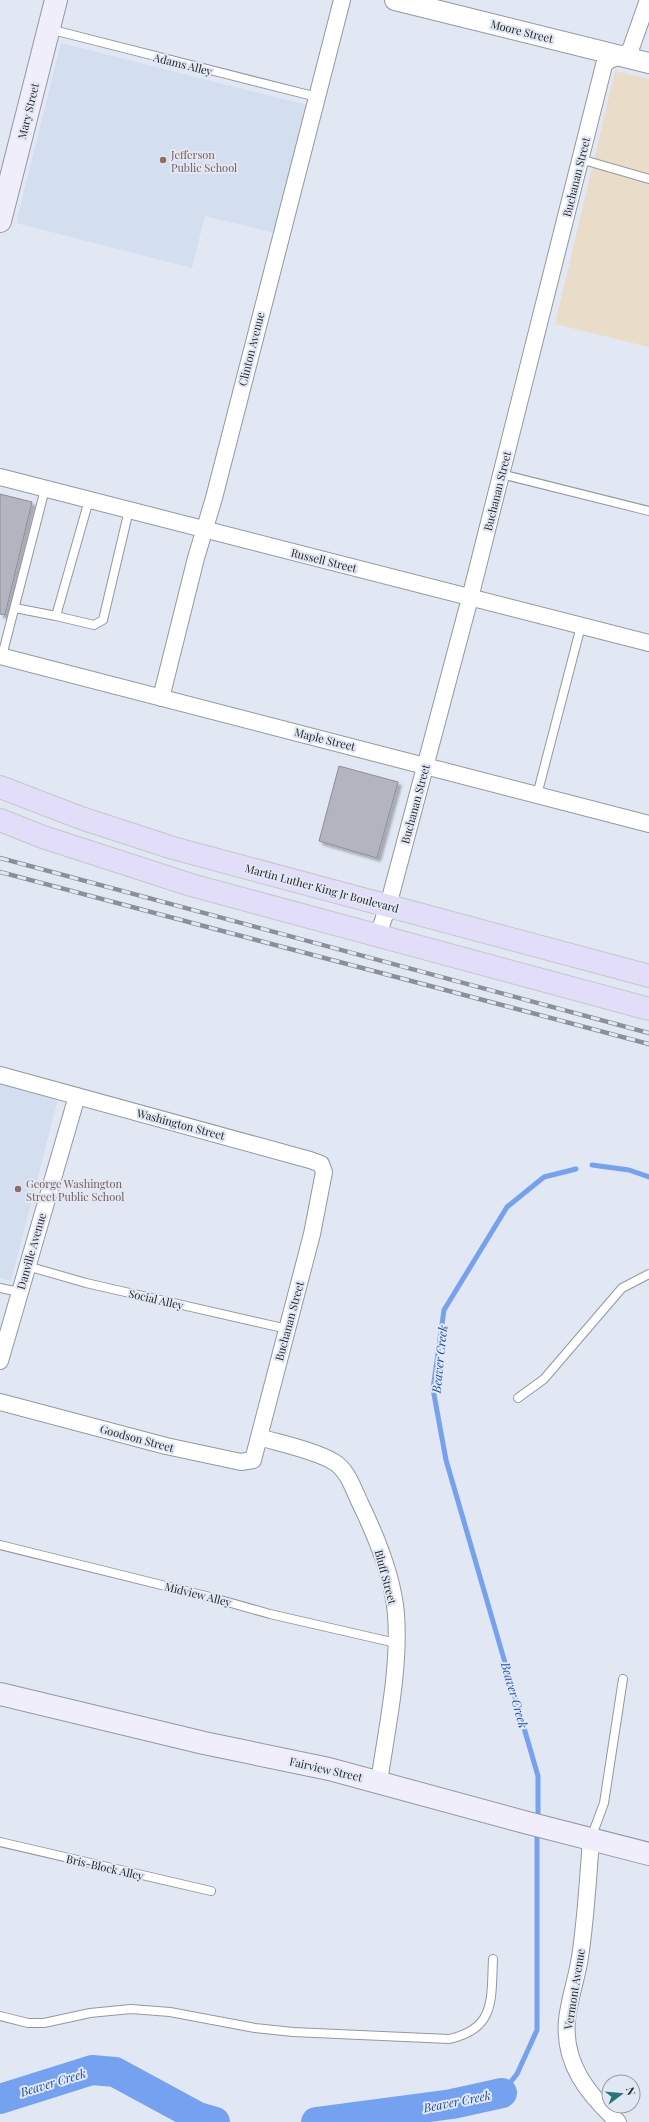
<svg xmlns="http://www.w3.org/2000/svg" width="649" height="2122" font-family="'Playfair Display',serif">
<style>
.commercial{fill:#e9dcc8}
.built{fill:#d3deef}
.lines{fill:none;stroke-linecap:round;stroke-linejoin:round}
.stream{stroke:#74a2f1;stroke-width:5}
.river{stroke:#74a2f1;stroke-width:30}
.building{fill:#b3b4bf;stroke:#8c8d97;filter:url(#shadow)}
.service-casing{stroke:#9298a1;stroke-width:10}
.minor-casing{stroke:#9298a1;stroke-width:18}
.tertiary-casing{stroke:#9298a1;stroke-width:22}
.secondary-casing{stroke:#9298a1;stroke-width:24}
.primary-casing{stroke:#c6c7c7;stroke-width:24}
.service{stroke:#fff;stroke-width:8}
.minor{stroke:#fff;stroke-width:16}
.tertiary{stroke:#fff;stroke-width:20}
.secondary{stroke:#f1eefb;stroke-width:22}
.primary{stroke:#e2ddf8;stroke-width:22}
.rail-casing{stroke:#8b8f97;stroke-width:4.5}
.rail{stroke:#e2e8f3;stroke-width:3;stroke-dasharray:9;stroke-linecap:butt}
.education-dot{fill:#8d6e63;stroke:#e2e8f3;stroke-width:1.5}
.labels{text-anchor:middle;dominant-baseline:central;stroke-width:4;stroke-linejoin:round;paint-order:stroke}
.street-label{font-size:11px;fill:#232629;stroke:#e2e8f3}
.education-label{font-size:11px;fill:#785e54;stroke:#e2e8f3;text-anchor:start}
.water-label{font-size:12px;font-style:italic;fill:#174ba6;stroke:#e2e8f3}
</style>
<defs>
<filter id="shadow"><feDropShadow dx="3.5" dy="3.5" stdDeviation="1" flood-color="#0004"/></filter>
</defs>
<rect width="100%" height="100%" fill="#e2e8f3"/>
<path class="commercial" d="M615,71l34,8v268l-94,-23z"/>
<path class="built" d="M61,43l246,62 -32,128 -70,-17 -13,52 -176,-45z
M0,1084l58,15 -47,182 -11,-3z"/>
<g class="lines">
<path class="stream" d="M592,1165l37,5 20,7
M538,1820v-44l-92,-316 -13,-71 11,-79 63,-103 37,-30 32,-8
M502,2093l15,-19 20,-44v-200"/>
<path class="river" d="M0,2099l92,-29 23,2 83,45 17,5
M316,2122l136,-18 50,-11"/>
</g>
<path class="building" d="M0,494l32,8 -27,113 -5,-1z
M339,766l59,16 -21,76 -58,-17z"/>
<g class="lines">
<g class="service-casing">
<path id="service" d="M49,29l268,68
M580,159l69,20
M501,474l148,37
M89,500l-33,116 38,9 9,-5 26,-110
M15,608l41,8
M2,656l43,-167
M537,795l44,-169
M27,1266l59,17 201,46
M0,1288l19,4
M518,1398l26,-19 78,-91 27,-14
M0,1545l210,52 60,17 126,29
M591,1838l13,-35 19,-124
M0,1842l211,49
M0,2016l28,7h16l46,-10 41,-4 39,3 85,16 38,4 156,7c47,-10 42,-40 44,-80"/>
</g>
<g class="minor-casing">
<path id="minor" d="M0,477l649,166
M0,656l649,168
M161,698l35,-140 18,-60 128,-498
M378,935l10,-29 82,-308 134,-533 4,-4 22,-10 18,-51
M0,1075l310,85 11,4 3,8 -12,62 -59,226 -12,2 -75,-16 -166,-44
M0,1361l77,-265
M259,1437c20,6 58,14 75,25 14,8 20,29 27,43 15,31 32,74 35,109 4,55 -9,113 -17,168
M591,1839c-3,40 -5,79 -11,118 -3,21 -11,42 -13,63 -4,44 21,74 51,102"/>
</g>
<g class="tertiary-casing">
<path id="tertiary" d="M395,0l254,63"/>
</g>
<g class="secondary-casing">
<path id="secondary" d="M0,221l56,-221
M0,1694l204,49 125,26 199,54 121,31"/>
</g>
<g class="primary-casing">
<path id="primary" d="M0,787l81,31 92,30 476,128
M0,820l43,17 148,48 458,124"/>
</g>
<use href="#service" class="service"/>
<use href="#minor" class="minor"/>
<use href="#tertiary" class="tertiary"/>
<use href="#secondary" class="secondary"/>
<use href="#primary" class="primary"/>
<g class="rail-casing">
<path id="rail" d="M0,858l649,175
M0,872l649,172"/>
</g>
<use href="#rail" class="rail"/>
</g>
<g class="education-dot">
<circle cx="163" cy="160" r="4"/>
<circle cx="18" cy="1189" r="4"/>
</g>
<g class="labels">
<g class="street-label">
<text transform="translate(522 31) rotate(14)">Moore Street</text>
<text transform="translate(183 64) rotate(14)">Adams Alley</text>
<text transform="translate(28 111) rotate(-76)">Mary Street</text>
<text transform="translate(576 177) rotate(-76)">Buchanan Street</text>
<text transform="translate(251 349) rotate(-76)">Clinton Avenue</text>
<text transform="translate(497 491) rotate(-76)">Buchanan Street</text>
<text transform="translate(324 560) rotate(14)">Russell Street</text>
<text transform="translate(325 739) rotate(14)">Maple Street</text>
<text transform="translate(415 804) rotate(-75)">Buchanan Street</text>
<text transform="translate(322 888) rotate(15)">Martin Luther King Jr Boulevard</text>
<text transform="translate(181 1124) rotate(15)">Washington Street</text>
<text transform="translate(31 1251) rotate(-74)">Danville Avenue</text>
<text transform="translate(156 1299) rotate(13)">Social Alley</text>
<text transform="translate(289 1321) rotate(-75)">Buchanan Street</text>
<text transform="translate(137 1438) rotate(15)">Goodson Street</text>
<text transform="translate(386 1577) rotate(75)">Bluff Street</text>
<text transform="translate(198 1594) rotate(14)">Midview Alley</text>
<text transform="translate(326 1769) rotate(13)">Fairview Street</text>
<text transform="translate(105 1867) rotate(13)">Bris-Block Alley</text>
<text transform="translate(574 1989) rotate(-81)">Vermont Avenue</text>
</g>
<g class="education-label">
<text x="171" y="154">Jefferson<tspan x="171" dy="13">Public School</tspan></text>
<text x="26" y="1183">George Washington<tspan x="26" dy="13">Street Public School</tspan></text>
</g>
<g class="water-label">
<text transform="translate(439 1359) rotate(-84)">Beaver Creek</text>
<text transform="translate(515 1695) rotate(74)">Beaver Creek</text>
<text transform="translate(53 2082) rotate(-17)">Beaver Creek</text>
<text transform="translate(457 2101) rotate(-11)">Beaver Creek</text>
</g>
</g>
<g transform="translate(621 2094) rotate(74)"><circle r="19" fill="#e2e8f3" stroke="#969aa2"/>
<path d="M0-3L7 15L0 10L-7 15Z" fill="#2c7679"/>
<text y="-6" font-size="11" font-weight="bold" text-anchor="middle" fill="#232629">N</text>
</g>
</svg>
